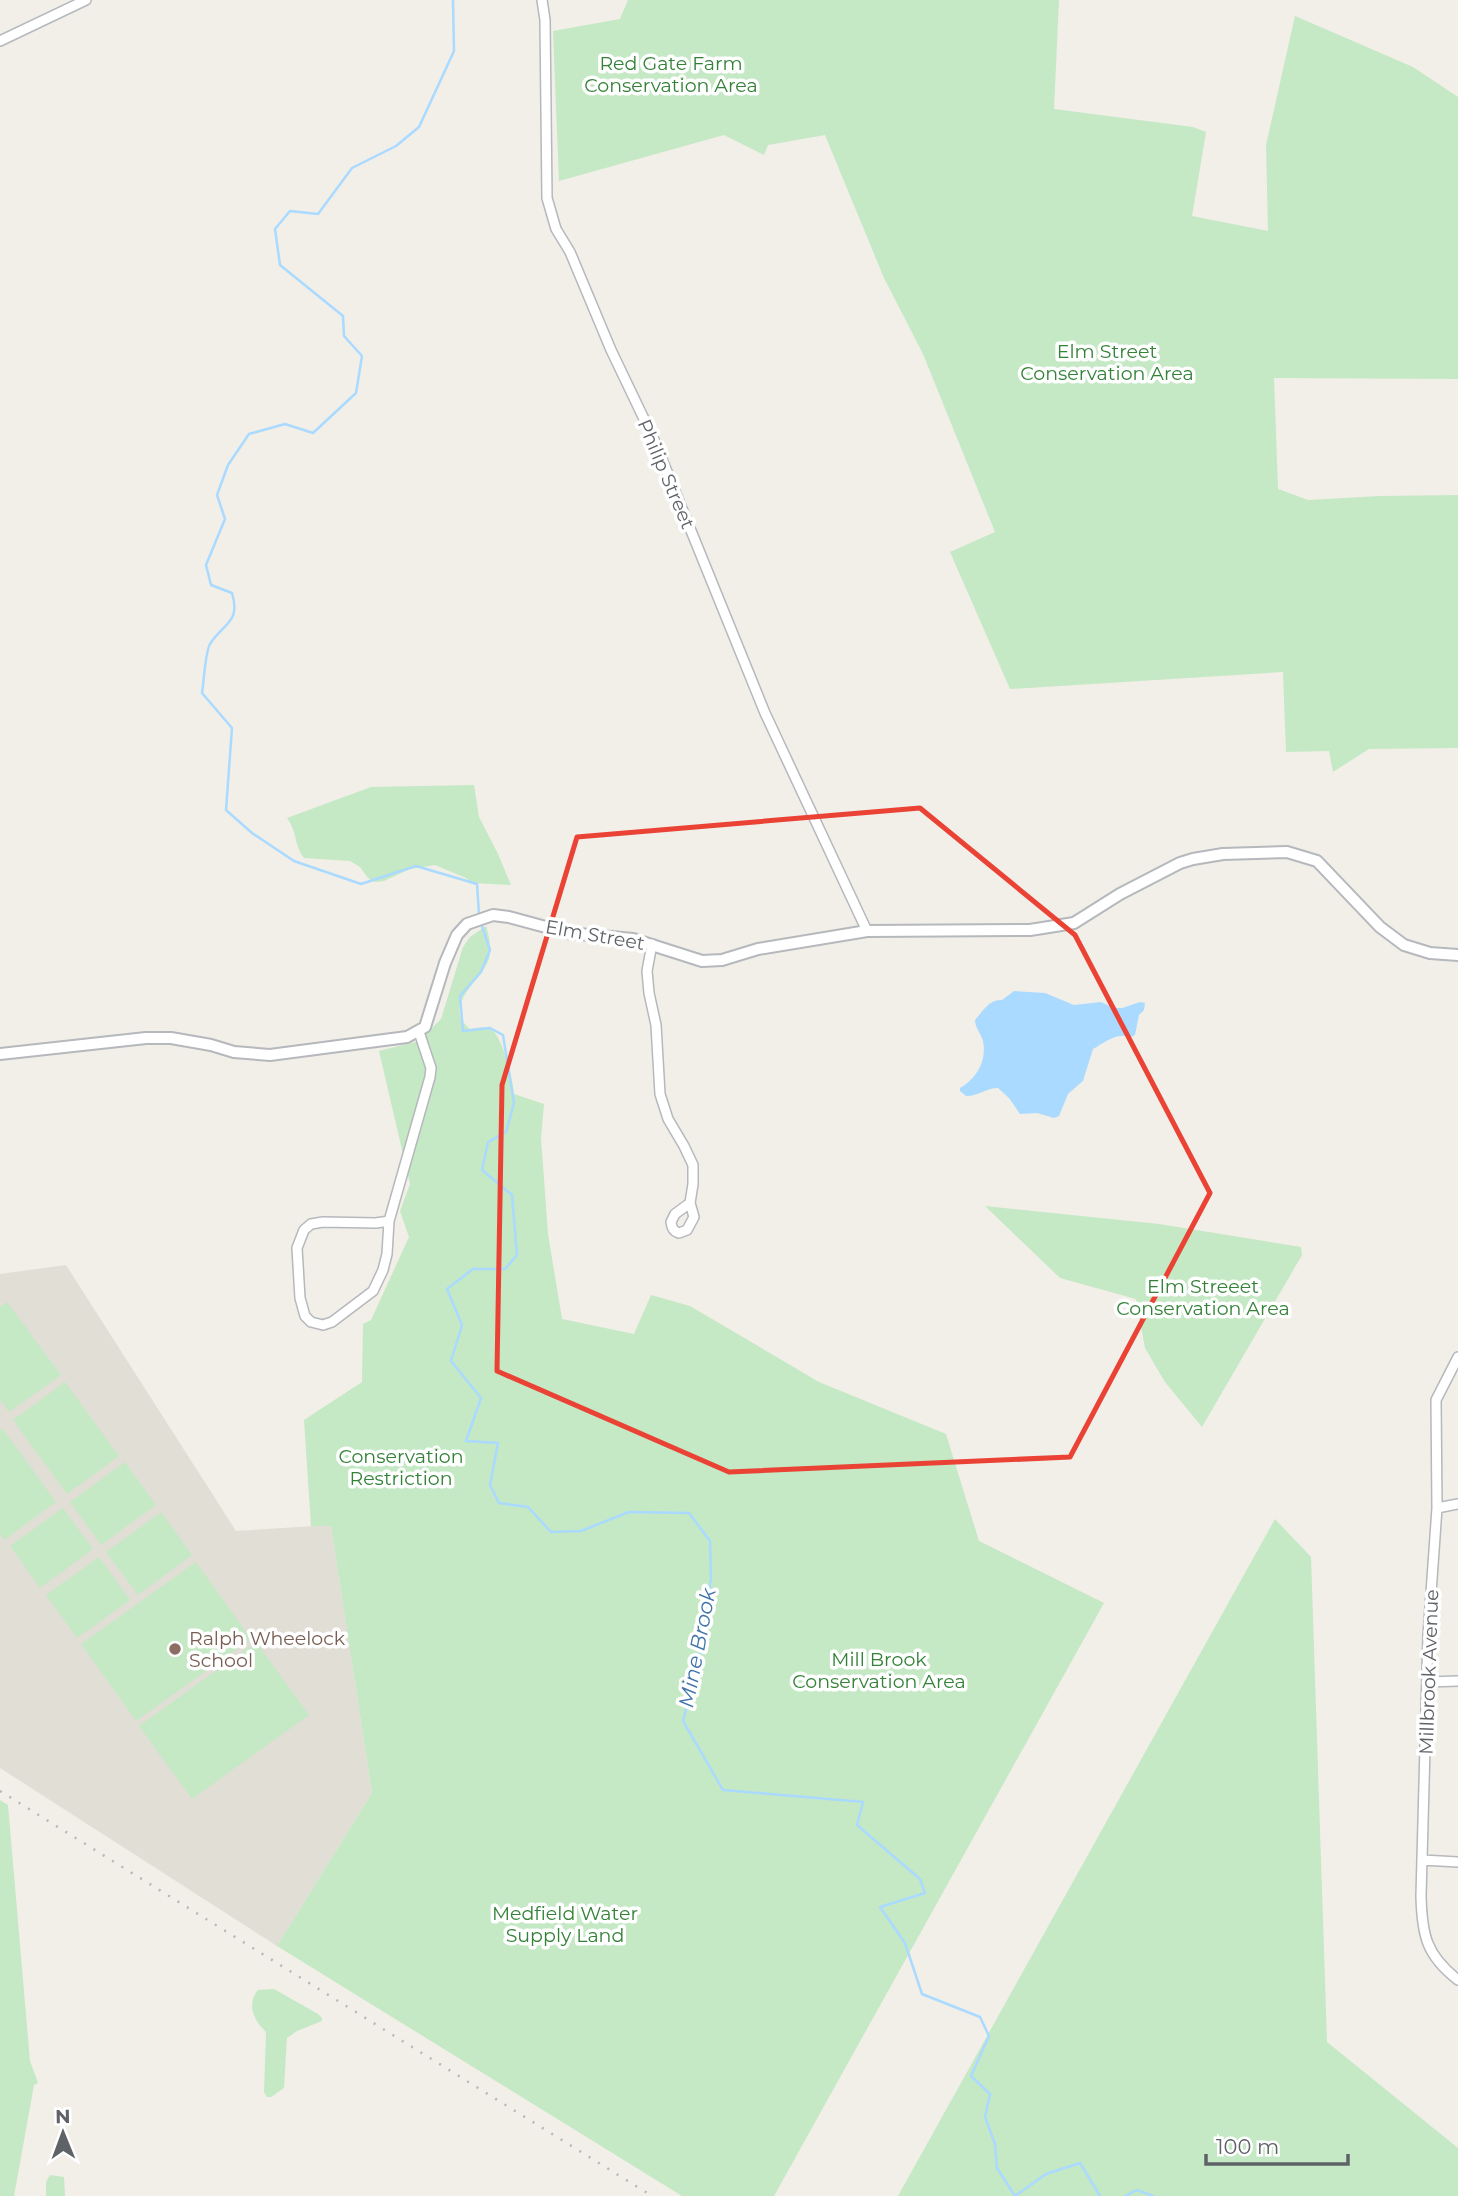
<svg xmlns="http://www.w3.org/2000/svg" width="1458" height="2196" font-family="Montserrat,sans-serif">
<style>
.education{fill:#e1ded6}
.green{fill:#c5e8c5}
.water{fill:#aadaff}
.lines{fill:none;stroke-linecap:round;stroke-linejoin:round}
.stream{stroke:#aadaff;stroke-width:2.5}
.minor-casing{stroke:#b5b8bc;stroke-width:12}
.tertiary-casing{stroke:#b5b8bc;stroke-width:14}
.minor{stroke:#fff;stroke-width:9}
.tertiary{stroke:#fff;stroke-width:10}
.rail{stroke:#b6b7b8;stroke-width:2.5;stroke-dasharray:2 9;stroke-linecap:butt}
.marked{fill:none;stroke:#ea4335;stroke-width:5;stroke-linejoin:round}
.education-dot{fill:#8d6e63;stroke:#fff;stroke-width:2.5}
.labels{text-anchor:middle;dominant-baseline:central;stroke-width:7;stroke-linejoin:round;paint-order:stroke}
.park-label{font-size:19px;fill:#348238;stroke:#fff}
.street-label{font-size:19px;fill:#5f6368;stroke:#fff}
.education-label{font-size:19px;fill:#785e54;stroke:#fff;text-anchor:start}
.water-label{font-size:21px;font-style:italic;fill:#4174aa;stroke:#fff}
</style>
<rect width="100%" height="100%" fill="#f1efe8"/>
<path class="education" d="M66,1265l170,266 95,-6 41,268 -95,153 -277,-178v-494z"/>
<path class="green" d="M628,0h431l-5,109 139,18 13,5 -14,84 76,15 -2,-86 29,-129 118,51 45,30v282l-184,-1 4,111 30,11 72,-4 78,-1v253l-89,1 -36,23 -4,-21 -43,1 -3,-80 -273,17 -60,-137 45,-20 -72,-178 -39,-76 -59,-143 -57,10 -4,10 -40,-20 -165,46 -6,-150 67,-12z
M474,785l5,32 19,37 13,31 -39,-2 -6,-5 -31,-13 -25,4 -26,12 -9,1 -7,-4 -8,-11 -10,-6 -46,-3c-10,-12 -7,-28 -17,-40l84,-31z
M486,926c3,10 6,23 3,33 -8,22 -48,47 -19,70 6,-1 16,-4 22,1 11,9 21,49 22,64l30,10 -3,34 7,96 14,85 72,15 17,-39 39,11 129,76 127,52 33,107 125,62 -330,593h-92l-405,-250 95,-153 -41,-267h-20l-7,-106 58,-38 1,-58 8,-4 38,-83 -9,-26 10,-27 -31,-133 40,-10 22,-22 22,-72 7,-10z
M985,1206l174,18 142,23 1,8 -100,172 -37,-45 -20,-34 -9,-49 -76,-21z
M7,1302l54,73 -52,37 -9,-12v-93z
M65,1382l54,74 -52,38 -54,-74z
M2,1428l54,74 -52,38 -4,-6v-104z
M125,1462l31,43 -55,40 -31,-43z
M63,1508l30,41 -53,39 -30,-42z
M161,1512l31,43 -54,40 -32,-43z
M1275,1519l36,38 16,485 131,106v48h-560z
M99,1557l31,43 -53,38 -31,-43z
M196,1562l55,77 -115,82 -55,-77z
M256,1642l53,73 -117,84 -53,-73z
M0,1800l8,5 22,256 8,22 -4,2 -20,111h-14z
M274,1989l44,25 4,4v3l-25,10 -10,7 -3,50 -13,9h-4l-3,-5 2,-60c-12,-11 -20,-28 -8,-42z
M50,2175l14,2 1,19h-19v-14z"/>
<path class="water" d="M1014,991l31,2 29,12 27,-3 13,6h8l18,-6 5,1 -1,7 -5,5 -4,20 -4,2c-14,-5 -26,5 -38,12l-10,32 -15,13 -9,22 -5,2 -17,-5 -17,1 -11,-16 -11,-10c-12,0 -19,8 -32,8l-6,-5v-3c17,-10 27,-27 23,-47 -2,-8 -8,-13 -8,-21 8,-9 14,-21 27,-20z"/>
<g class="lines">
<path class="stream" d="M453,0l1,51 -35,76 -23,19 -44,22 -34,46 -28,-3 -15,18 5,36 63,51 1,20 18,20 -6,37 -43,40 -28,-9 -36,10 -21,31 -11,30 8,24 -19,46 5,20 21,8c9,30 -9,30 -22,51 -5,9 -6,37 -8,49l30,35 -6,82 26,23 42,28 67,23 55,-18 61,18 2,30
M482,926l8,24 -9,22 -21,24 3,35 27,-3 13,7 11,68 -8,29 -18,10 -6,28 30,25 5,60 -12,14h-32l-26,20 15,36 -11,36 30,37 -15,43 32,2 -8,42 9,18 29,4 23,25 30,-1 48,-19 60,1 21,28 1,37 -10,71 -18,72 40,69 140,12 -6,23 63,54 5,14 -45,14 25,36 17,51 58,23 9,19 -18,40 19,18 -5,23 10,27 2,24 18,28 31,-22 34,-11 20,33
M1125,2196l12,-6 16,6"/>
<g class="minor-casing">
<path id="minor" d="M542,0l3,20 2,178 9,31 14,23 41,98 44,92 110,271 102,218
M0,41l86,-41
M652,944l-5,27 2,22 7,32 4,69 8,25 16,27 9,19v19l-3,19 4,14 -7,13 -8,3c-6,-2 -7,-5 -8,-11l4,-8 15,-11
M389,1221l-13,2 -53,-1 -12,2 -7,6 -7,18 3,50 5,18 6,6 12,3 9,-3 41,-31 10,-21 4,-16 2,-33 41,-144 1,-9 -12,-36
M1458,1357l-22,43 1,108 -9,128 -7,260c1,39 5,59 37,84
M1437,1508l21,-4
M1428,1682l30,-1
M1422,1860l36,2"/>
</g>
<g class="tertiary-casing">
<path id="tertiary" d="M0,1054l146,-16h25l40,7 23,7 36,3 137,-18 18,-10 20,-64 12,-28 10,-11 26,-9 16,2 59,16 65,6 69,22 20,-1 36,-11 109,-18 163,-1 44,-7 46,-29 60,-31 13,-4 30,-5 64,-2 30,9 63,66 24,18 26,8 28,2"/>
</g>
<use href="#minor" class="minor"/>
<use href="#tertiary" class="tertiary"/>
<path class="rail" d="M0,1791l652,405"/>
</g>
<path class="marked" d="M920,808l155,127 135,258 -140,264 -341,15 -232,-101 5,-286 75,-248z"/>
<circle class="education-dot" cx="175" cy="1649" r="7"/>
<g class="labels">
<g class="park-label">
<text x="671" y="63">Red Gate Farm<tspan x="671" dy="22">Conservation Area</tspan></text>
<text x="1107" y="351">Elm Street<tspan x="1107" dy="22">Conservation Area</tspan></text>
<text x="1203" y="1286">Elm Streeet<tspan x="1203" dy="22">Conservation Area</tspan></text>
<text x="401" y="1456">Conservation<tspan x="401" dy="22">Restriction</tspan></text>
<text x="879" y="1659">Mill Brook<tspan x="879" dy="22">Conservation Area</tspan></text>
<text x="565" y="1913">Medfield Water<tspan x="565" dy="22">Supply Land</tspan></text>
</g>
<g class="street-label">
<text transform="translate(666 474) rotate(67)">Philip Street</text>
<text transform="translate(595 935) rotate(10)">Elm Street</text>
<text transform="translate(1429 1672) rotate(-88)">Millbrook Avenue</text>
</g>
<g class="education-label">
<text x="189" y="1638">Ralph Wheelock<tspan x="189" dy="22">School</tspan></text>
</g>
<g class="water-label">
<text transform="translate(697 1648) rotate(-79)">Mine Brook</text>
</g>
</g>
<g transform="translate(63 2133) rotate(359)" stroke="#ffffff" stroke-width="5" paint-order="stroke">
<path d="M0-5L12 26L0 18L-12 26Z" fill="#5f6368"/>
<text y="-10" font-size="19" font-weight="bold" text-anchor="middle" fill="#5f6368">N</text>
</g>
<path d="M1206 2154v10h142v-10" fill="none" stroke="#5f6368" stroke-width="3.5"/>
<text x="1216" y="2154" font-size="21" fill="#5f6368" stroke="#ffffff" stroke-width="5" paint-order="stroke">100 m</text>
</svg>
